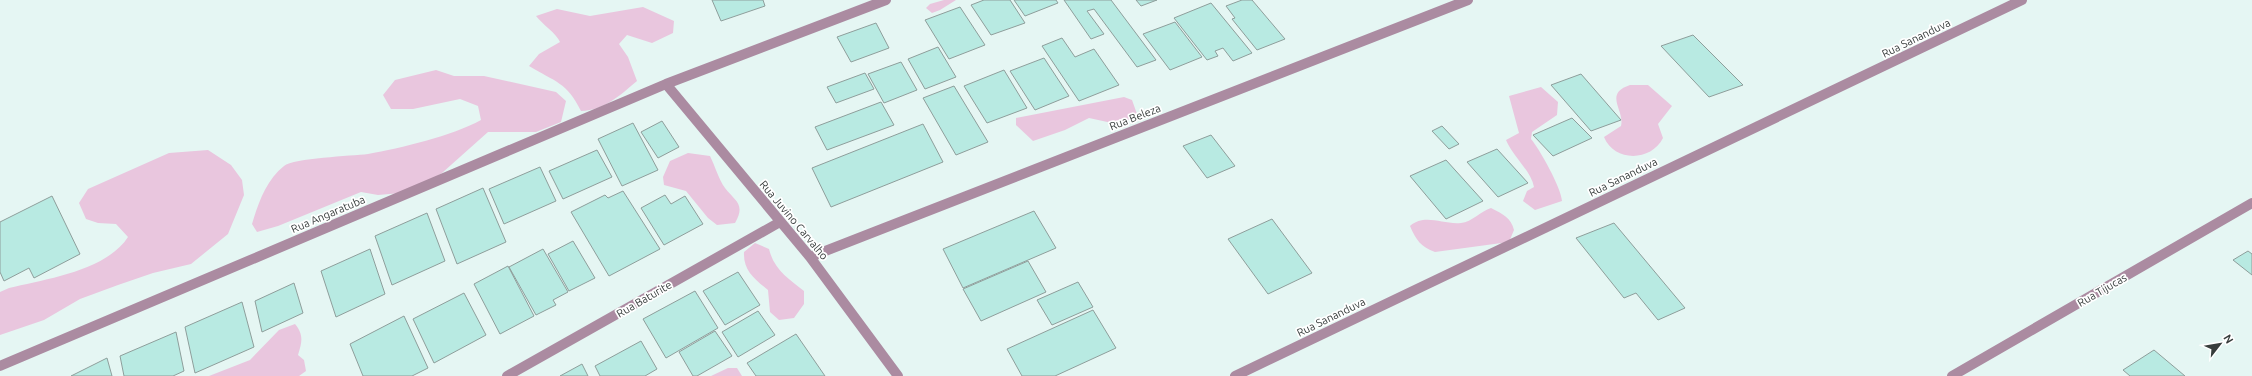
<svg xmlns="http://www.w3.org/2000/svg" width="2252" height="376" font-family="Ubuntu,sans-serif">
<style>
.green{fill:#e9c6de}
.building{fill:#b8eae2;stroke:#8e9e9b}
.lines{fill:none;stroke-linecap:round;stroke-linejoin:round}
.minor{stroke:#ab8ba1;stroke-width:10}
.labels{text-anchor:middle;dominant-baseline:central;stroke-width:3.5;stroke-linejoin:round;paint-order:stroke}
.street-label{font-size:11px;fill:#373d3c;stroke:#fff}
</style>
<rect width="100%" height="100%" fill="#e5f6f3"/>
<path class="green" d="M944,0h12l-16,10 -8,3 -6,-5 4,-4z
M643,7l31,14 -1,12 -21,10 -25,-8 -8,9 9,13 9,24c-18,15 -32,29 -56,30 -14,-29 -26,-29 -52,-45l10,-12 21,-12c-3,-8 -18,-18 -24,-26l21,-7 33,7z
M436,70l18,6h30l72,16 10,9 -5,21 -25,10h-48l-46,41 -29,19 -35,3 -17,-3 -83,34 -21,6 -5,-8c6,-20 14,-44 32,-58 10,-8 67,-10 84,-12 33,-6 84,-18 113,-34l-3,-14 -18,-7 -47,10h-22l-8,-14 12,-15z
M1630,85h18l24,21 -14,18 5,14c-12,24 -49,24 -59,-1l17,-11c4,-16 -18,-32 9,-41z
M1541,87l17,15 -1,13 -25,17 -1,7c9,11 30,48 31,62l-27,9 -12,-9 4,-10 7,-4c-3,-16 -20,-29 -28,-47l13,-7 -10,-37z
M1124,97l8,3 5,14 -12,8 -13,1 -23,-5 -24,12 -32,11 -17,-16v-7z
M208,150l23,15 11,15 2,15 -16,39 -37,30 -38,9 -35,12 -38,14 -36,21 -44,15v-43l9,-4c37,-9 97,-17 119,-51l-12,-13 -18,-1 -12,-4 -7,-16 9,-14 81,-36z
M688,153l22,3c5,10 9,24 15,32 10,13 21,16 10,35l-18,2 -9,-7 -22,-27 -22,-6 -1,-8 7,-16z
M1491,208c12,6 20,10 23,22l-5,12 -74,10c-14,-5 -19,-12 -25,-26 15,-13 33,-1 51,-3 11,-1 20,-12 30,-15z
M755,243l14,6c5,21 20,30 35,42v13l-10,14 -15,2 -9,-8 -2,-22c-13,-11 -25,-19 -24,-38z
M295,324c9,11 7,18 3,31l6,5 2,11 -7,5h-90l41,-16 29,-30z
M728,368h9l5,8h-31z"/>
<path class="building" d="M712,0h51l2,6 -44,15z
M984,0h26l15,23 -34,12 -20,-30z
M1014,0h42l2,3 -33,13z
M1064,0h47l45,60 -19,7 -43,-58 -7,2 17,23 -13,5z
M1136,0h21l-16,6z
M1242,0h10l33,39 -28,11 -25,-31 3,-1 -9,-12z
M1211,3l41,50 -19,8 -10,-13 -8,3 3,5 -11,4 -33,-42z
M960,7l25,38 -36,14 -24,-39z
M1175,22l27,35 -32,13 -27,-36z
M876,23l13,25 -38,14 -14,-25z
M1693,35l50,50 -34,12 -48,-51z
M1062,38l13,19 19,-8 25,36 -40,16 -37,-55z
M938,47l18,30 -31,12 -17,-30z
M1044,58l25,38 -34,14 -25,-39z
M901,62l16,28 -33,13 -16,-29z
M1004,70l23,38 -40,15 -23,-37z
M865,73l9,16 -38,14 -9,-16z
M1581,74l40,46 -30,11 -40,-46z
M954,86l34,56 -32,13 -33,-57z
M881,102l13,23 -67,25 -12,-23z
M1572,118l20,20 -39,18 -20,-21z
M662,121l17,26 -21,11 -17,-26z
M633,123l25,47 -36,16 -24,-47z
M923,124l20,38 -112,45 -19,-39z
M1442,126l17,18 -10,5 -17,-18z
M1211,135l24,31 -28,12 -24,-32z
M1497,149l31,34 -30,14 -31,-35z
M597,150l15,27 -49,22 -14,-28z
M1446,160l37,41 -37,18 -36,-43z
M540,167l16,34 -52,23 -15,-35z
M483,188l23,54 -49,22 -21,-55z
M623,191l37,58 -51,27 -38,-64 34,-17 3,3z
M665,195l6,9 14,-8 18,28 -39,21 -23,-37z
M52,196l28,58 -46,24 -5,-10 -25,13 -4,-9v-50z
M1034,211l22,37 -93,40 -20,-39z
M427,213l18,48 -53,24 -17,-49z
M1272,219l40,54 -44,21 -40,-55z
M1614,223l71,85 -27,12 -22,-27 -12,5 -48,-60z
M573,241l22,37 -26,13 -21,-37z
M370,249l15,45 -49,23 -15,-46z
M543,249l25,43 -15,8 3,5 -20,10 -27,-48z
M2248,251l4,3v21l-19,-15z
M1028,261l18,31 -65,29 -18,-32z
M508,266l26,50 -34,18 -26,-50z
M738,272l22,33 -35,20 -22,-34z
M1078,282l15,25 -41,18 -15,-25z
M294,283l9,30 -41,19 -7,-31z
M695,291l23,37 -52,30 -23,-39z
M464,293l22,42 -52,28 -21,-44z
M242,302l12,45 -59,26 -10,-46z
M1093,310l23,38 -61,28h-33l-15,-27z
M758,311l17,24 -37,22 -16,-25z
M404,316l24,52 -16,8h-49l-13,-32z
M715,331l17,25 -35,20h-4l-14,-24z
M176,332l8,39 -11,5h-49l-4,-20z
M796,334l29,42h-69l-9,-13z
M641,341l16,28 -12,7h-45l-5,-10z
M2154,350l31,26h-55l-7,-6z
M107,358l5,18h-41z
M582,364l6,12h-28z"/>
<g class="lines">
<path class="minor" d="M666,84l144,173 88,119
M810,257l658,-257
M0,366l666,-282 220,-84
M507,376l273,-154
M1235,376l787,-376
M1952,376l300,-173"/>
</g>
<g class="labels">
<g class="street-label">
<text transform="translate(1916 38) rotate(-26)">Rua Sananduva</text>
<text transform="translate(1135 117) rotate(-21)">Rua Beleza</text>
<text transform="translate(1623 177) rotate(-26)">Rua Sananduva</text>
<text transform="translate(328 214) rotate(-23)">Rua Angaratuba</text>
<text transform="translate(794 220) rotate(50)">Rua Juvino Carvalho</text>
<text transform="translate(2102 290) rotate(-30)">Rua Tijucas</text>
<text transform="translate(644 299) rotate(-30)">Rua Baturite</text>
<text transform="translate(1331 317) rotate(-26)">Rua Sananduva</text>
</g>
</g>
<g transform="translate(2220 344) rotate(59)" stroke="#ffffff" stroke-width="3" paint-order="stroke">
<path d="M0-3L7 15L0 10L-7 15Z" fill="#373d3c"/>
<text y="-6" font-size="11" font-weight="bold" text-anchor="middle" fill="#373d3c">N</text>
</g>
</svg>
